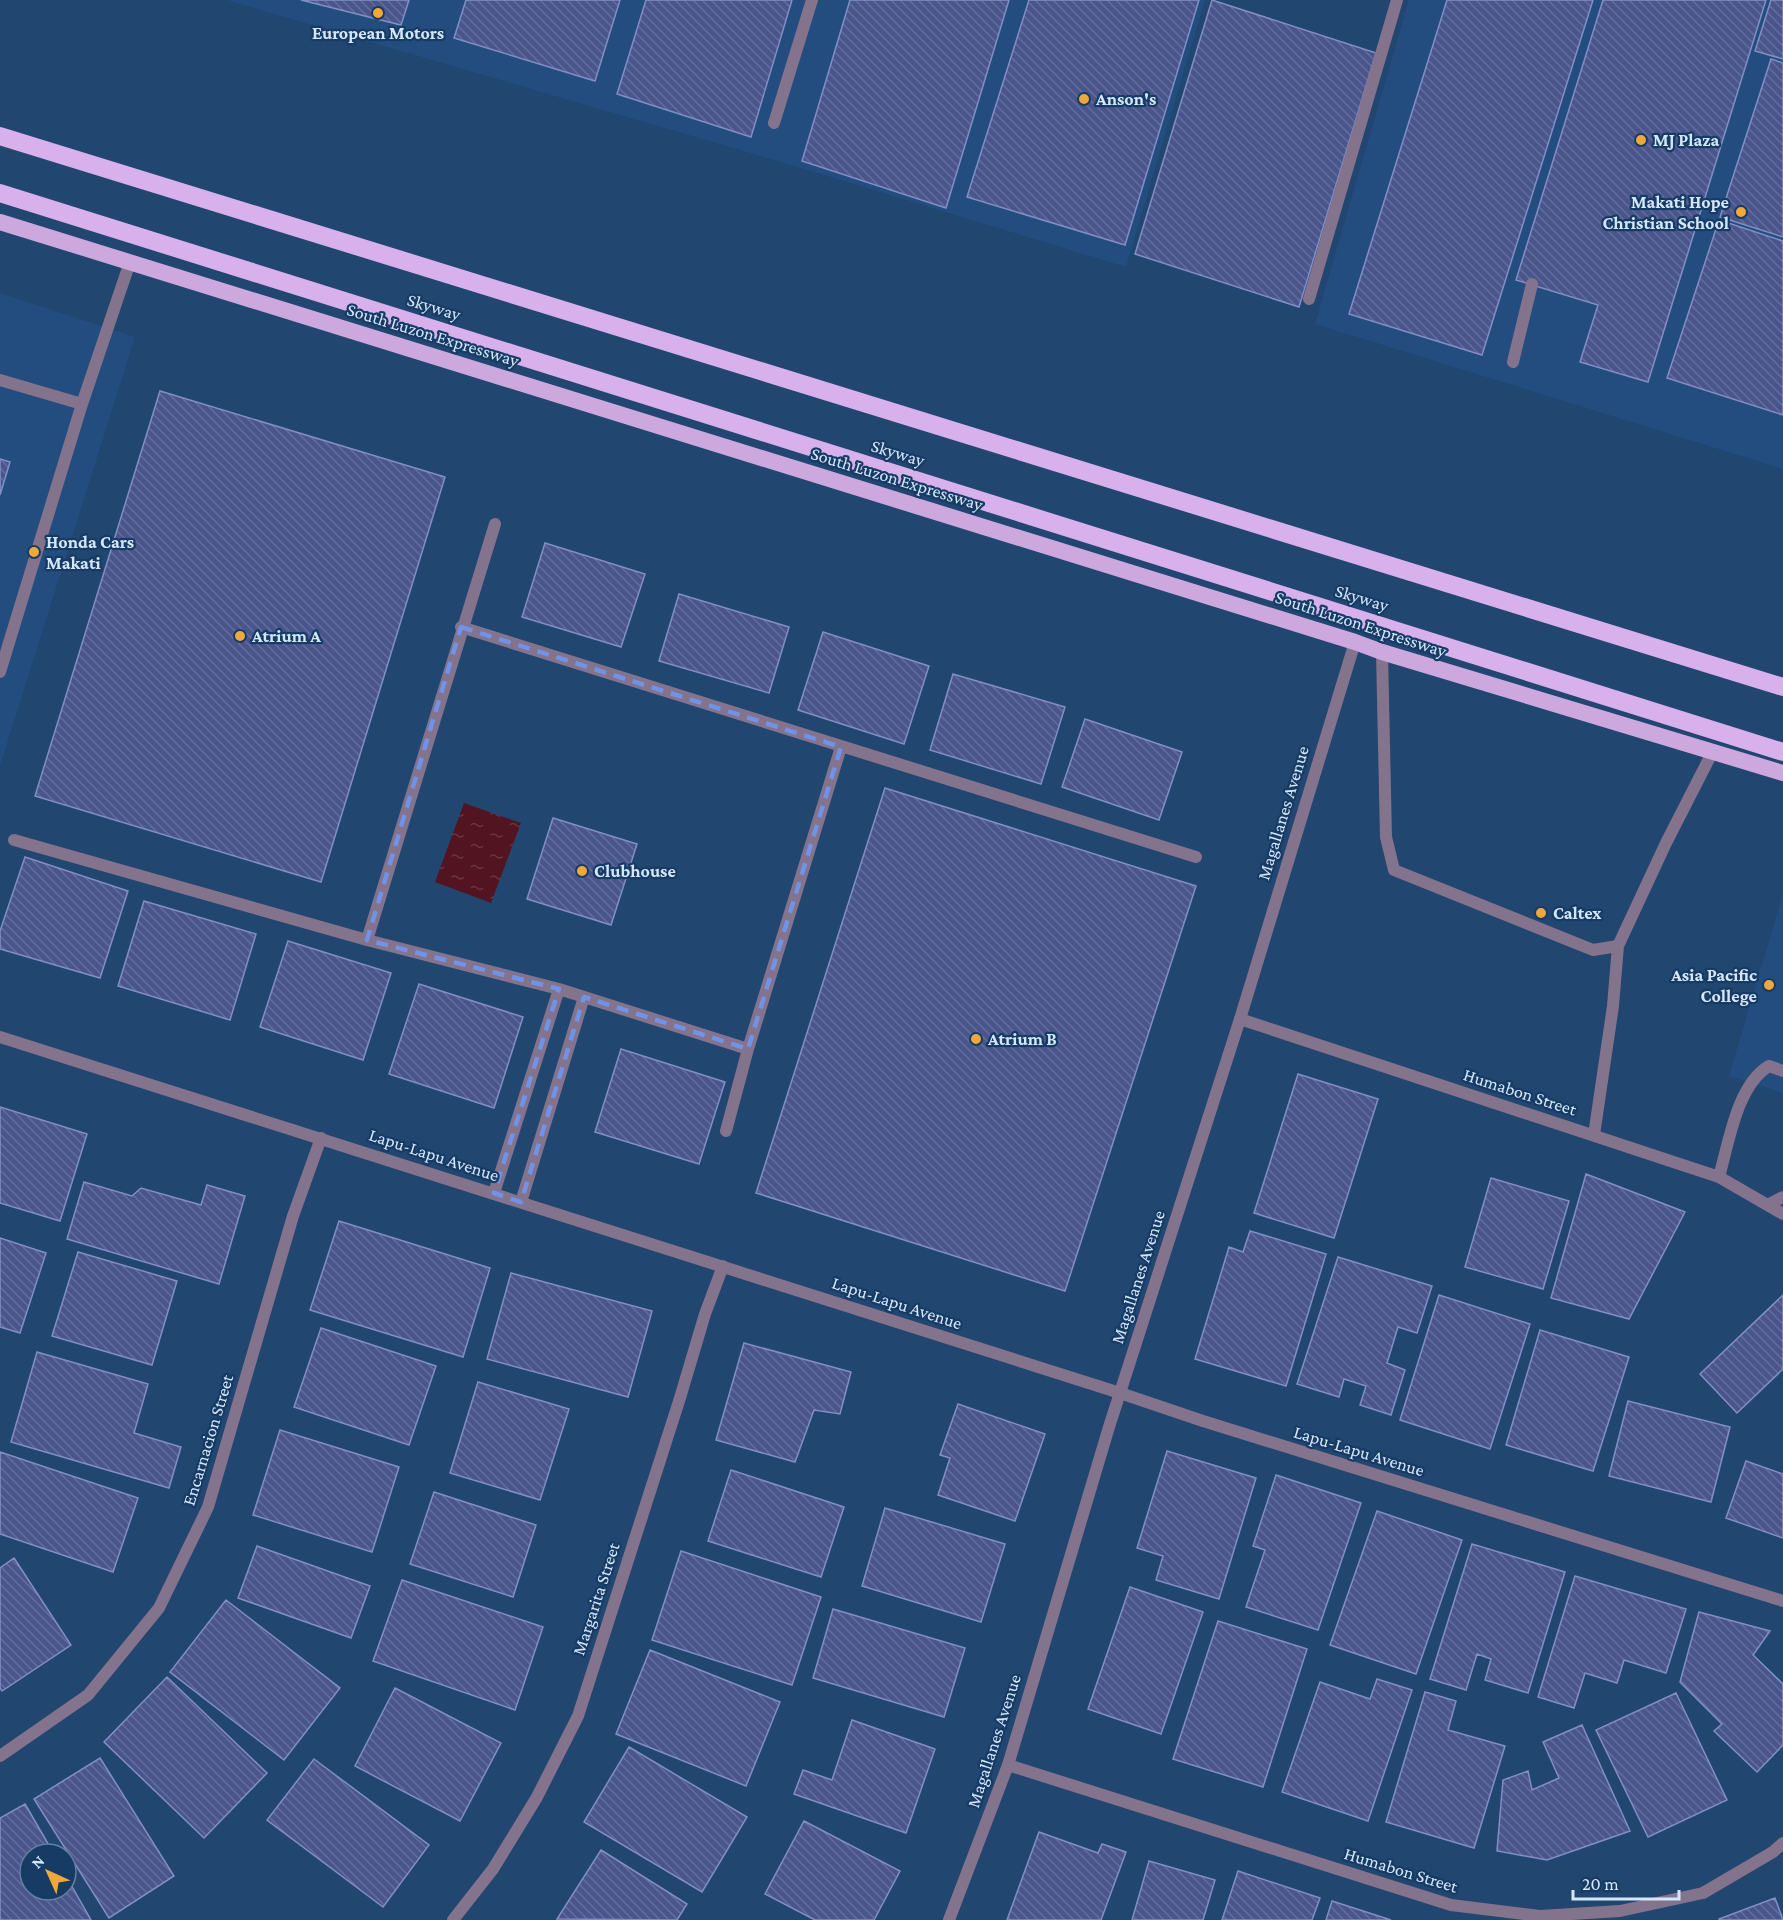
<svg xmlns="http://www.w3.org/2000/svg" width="1783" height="1920" font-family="'Crimson Pro',serif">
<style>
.built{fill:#234d7e}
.water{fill:url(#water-ripples)}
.building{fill:url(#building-back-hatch);stroke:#828fc6;stroke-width:1.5}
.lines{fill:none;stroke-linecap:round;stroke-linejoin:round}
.service{stroke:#83738c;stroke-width:12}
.minor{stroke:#83738c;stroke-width:12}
.tertiary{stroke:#83738c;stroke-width:12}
.trunk{stroke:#cca8de;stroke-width:16}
.motorway{stroke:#d8b1ec;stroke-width:18}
.marked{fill:none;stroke:#7093e8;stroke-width:4.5;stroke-dasharray:12 8;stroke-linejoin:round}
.poi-dot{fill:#eea83c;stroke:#163b65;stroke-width:2}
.labels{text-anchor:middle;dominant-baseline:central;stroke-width:4.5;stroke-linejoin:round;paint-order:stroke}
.poi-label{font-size:18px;font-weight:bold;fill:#d6e7fc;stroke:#163b65;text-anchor:start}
.street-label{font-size:18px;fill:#d6e7fc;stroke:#163b65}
</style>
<defs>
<pattern id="water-ripples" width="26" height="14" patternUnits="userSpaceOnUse" patternTransform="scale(1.5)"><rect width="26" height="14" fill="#521420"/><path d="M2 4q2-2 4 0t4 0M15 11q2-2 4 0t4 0" fill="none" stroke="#6a3641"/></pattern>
<pattern id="building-back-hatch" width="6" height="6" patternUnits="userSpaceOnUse" patternTransform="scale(1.5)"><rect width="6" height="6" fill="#4a558c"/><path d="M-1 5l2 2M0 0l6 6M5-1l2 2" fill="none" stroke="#636d9d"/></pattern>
</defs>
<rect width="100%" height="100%" fill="#214670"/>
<path class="built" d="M227,0h978l-79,267 -338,-103z
M1409,0h374v469l-468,-145z
M0,293l135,44 -135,429z
M1783,894v199l-54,-17z"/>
<path class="water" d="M464,803l57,20 -30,80 -56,-21z"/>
<path class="building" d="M301,0h108l-8,25z
M466,0h154l-25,81 -141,-43z
M646,0h146l-41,137 -134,-43z
M850,0h159l-63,208 -144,-47z
M1029,0h170l-74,245 -158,-48z
M1212,0l164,53 -77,254 -164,-53z
M1447,0h146l-111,355 -133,-41z
M1603,0h163l-118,382 -68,-20 18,-57 -82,-25z
M1771,0h12v59l-28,-8z
M1771,59l12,4v174l-63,-20z
M1719,220l64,21v174l-116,-37z
M160,391l285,86 -124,405 -286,-86z
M0,459l10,3 -10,33z
M545,543l100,31 -24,73 -99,-30z
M679,594l110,33 -20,66 -110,-32z
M823,632l106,34 -25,78 -106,-34z
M953,674l112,33 -24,77 -111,-34z
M1085,719l97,33 -23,68 -97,-33z
M885,788l311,98 -131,405 -309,-98z
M553,818l84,26 -26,81 -84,-26z
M25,857l103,34 -28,87 -100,-29v-18z
M144,901l112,33 -26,86 -112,-34z
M288,941l103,32 -28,87 -103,-33z
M419,984l104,33 -29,91 -105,-34z
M621,1049l104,33 -26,82 -104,-32z
M1298,1074l80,25 -44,139 -80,-25z
M0,1107l87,27 -27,87 -60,-18z
M1586,1174l99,38 -56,107 -78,-21z
M1491,1178l78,23 -26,88 -78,-22z
M84,1182l48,14 9,-8 60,17 6,-20 38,11 -26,88 -152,-45z
M339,1221l151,47 -27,89 -153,-47z
M1250,1231l76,23 -40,132 -91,-27 34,-112 14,5z
M0,1238l46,15 -26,80 -20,-6z
M78,1252l99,29 -25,84 -100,-29z
M1338,1257l94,29 -15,47 -19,-6 -11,36 18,7 -14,45 -31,-10 6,-19 -22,-7 -5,18 -42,-13z
M511,1273l141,38 -24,86 -141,-38z
M1439,1295l91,29 -40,125 -90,-29z
M1783,1295v74l-46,44 -37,-39z
M321,1328l115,38 -27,79 -115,-38z
M1540,1330l89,27 -36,114 -87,-26z
M744,1343l107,29 -11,42 -26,-4 -19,52 -79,-22z
M37,1352l111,32 -14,49 47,14 -12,41 -158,-46z
M478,1382l91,27 -29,91 -90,-27z
M1628,1401l102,26 -19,75 -102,-26z
M958,1404l87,30 -30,87 -77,-26 12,-37 -10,-3z
M280,1430l119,37 -27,85 -119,-37z
M1167,1451l89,27 -37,121 -63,-19 7,-24 -26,-8z
M0,1452l138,46 -25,74 -113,-38z
M1746,1461l37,13v64l-57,-20z
M731,1470l113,37 -23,70 -113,-36z
M1276,1475l85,28 -43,127 -72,-23 19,-57 -12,-4z
M434,1492l102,33 -23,72 -103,-33z
M885,1508l120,36 -24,78 -119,-36z
M1377,1511l85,29 -46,134 -86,-29z
M1472,1544l93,28 -37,121 -43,-13 6,-21 -14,-5 -11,36 -36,-11z
M257,1546l113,40 -19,52 -113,-40z
M681,1551l140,46 -29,88 -140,-45z
M14,1558l57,87 -69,46 -2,-3v-120z
M1575,1576l111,33 -20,64 -42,-13 -7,23 -32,-10 -11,35 -36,-11z
M402,1580l141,47 -28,83 -142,-49z
M1130,1587l73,25 -42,122 -73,-25z
M226,1600l114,88 -56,72 -114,-88z
M833,1609l132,39 -21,69 -131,-39z
M1699,1612l71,19 -17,24 30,29v61l-26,27 -43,-41 8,-7 -42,-42z
M1218,1621l89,28 -44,138 -90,-28z
M650,1650l130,52 -34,84 -130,-52z
M167,1677l100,96 -63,65 -100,-96z
M1377,1679l35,11 -44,131 -86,-29 38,-110 50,17z
M395,1688l106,55 -41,78 -105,-55z
M1425,1692l31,9 -8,29 57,16 -31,102 -88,-26z
M1676,1693l51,107 -79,37 -52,-107z
M852,1720l83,29 -29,84 -112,-39 9,-24 29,10z
M1582,1725l48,106 -83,29 -50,-9 6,-71 25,-9 4,19 27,-12 -16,-36z
M629,1747l118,70 -45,75 -118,-70z
M100,1758l74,118 -65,42 -75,-119z
M314,1759l115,86 -46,62 -116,-87z
M25,1804l29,50h-24v36h36v-14l25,44h-91v-102z
M804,1821l96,50 -26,49h-59l-50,-26z
M1039,1832l59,21 4,-9 24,8 -25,68h-94z
M601,1850l86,54 -10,16 -120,-1z
M1149,1861l66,19 -12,40h-71z
M1238,1871l82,27 -8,22h-90z
M1775,1898l8,22h-64v-1z
M1332,1901l59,19h-65z"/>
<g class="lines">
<path class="service" d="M774,123l38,-123
M1309,299l88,-299
M1513,362l19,-78
M0,380l82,24
M1382,652l4,185 8,33 199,80 25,-4 48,-103 47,-92
M0,672l82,-268 48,-142
M1594,1135l19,-129 5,-60
M1719,1177c10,-35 18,-92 50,-111l14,5
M1769,1204l14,-7"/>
<path class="minor" d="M461,627l735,230
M14,840l353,100 192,49 189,60
M367,940l128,-416
M1240,1019l479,158 64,37
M726,1131l22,-82 93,-302
M494,1193l65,-204
M521,1202l63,-205
M1120,1393l83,28 580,180
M0,1756l88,-61 71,-87 49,-101 85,-291 28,-78
M1008,1765l443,140 89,11 80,-5 83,-18 70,-41 10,-9
M453,1920l40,-51 44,-72 41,-81 102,-318 25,-84 18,-48"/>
<path class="tertiary" d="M0,1037l1120,356
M949,1920l59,-155 101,-338 131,-408 115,-377"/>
<path class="trunk" d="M0,222l1355,420 27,10 401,121"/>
<path class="motorway" d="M0,136l1783,551
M0,193l1783,559"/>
</g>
<path class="marked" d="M461,627l380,120 -93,302 -164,-52 -63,205 -27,-9 65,-204 -192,-49z"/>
<g class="poi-dot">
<circle cx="378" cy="13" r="6"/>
<circle cx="1084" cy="99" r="6"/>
<circle cx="1641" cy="140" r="6"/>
<circle cx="1741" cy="212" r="6"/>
<circle cx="34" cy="552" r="6"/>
<circle cx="240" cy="636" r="6"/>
<circle cx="582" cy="871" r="6"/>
<circle cx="1541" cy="913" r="6"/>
<circle cx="1769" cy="985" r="6"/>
<circle cx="976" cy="1039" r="6"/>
</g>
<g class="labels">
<g class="poi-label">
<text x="378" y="33" text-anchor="middle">European Motors</text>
<text x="1096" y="99">Anson's</text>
<text x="1653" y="140">MJ Plaza</text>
<text x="1729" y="202" text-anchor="end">Makati Hope<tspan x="1729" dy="21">Christian School</tspan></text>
<text x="46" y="542">Honda Cars<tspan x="46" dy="21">Makati</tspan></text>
<text x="252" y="636">Atrium A</text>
<text x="594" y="871">Clubhouse</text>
<text x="1553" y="913">Caltex</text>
<text x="1757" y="975" text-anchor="end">Asia Pacific<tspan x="1757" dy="21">College</tspan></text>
<text x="988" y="1039">Atrium B</text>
</g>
<g class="street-label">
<text transform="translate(434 307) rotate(17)">Skyway</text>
<text transform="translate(433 335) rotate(17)">South Luzon Expressway</text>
<text transform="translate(898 453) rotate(17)">Skyway</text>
<text transform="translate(897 479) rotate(17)">South Luzon Expressway</text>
<text transform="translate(1362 598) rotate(17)">Skyway</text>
<text transform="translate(1361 624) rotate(18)">South Luzon Expressway</text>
<text transform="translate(1283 813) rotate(-73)">Magallanes Avenue</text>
<text transform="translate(1520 1092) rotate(18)">Humabon Street</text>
<text transform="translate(434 1155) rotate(18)">Lapu-Lapu Avenue</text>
<text transform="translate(1138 1277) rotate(-72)">Magallanes Avenue</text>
<text transform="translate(897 1303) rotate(18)">Lapu-Lapu Avenue</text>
<text transform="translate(208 1440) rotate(-73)">Encarnacion Street</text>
<text transform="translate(1359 1451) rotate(17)">Lapu-Lapu Avenue</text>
<text transform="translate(596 1599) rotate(-72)">Margarita Street</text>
<text transform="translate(994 1741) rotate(-72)">Magallanes Avenue</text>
<text transform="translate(1401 1870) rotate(17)">Humabon Street</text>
</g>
</g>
<g transform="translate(48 1872) rotate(315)"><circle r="28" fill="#163b65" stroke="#6380a1" stroke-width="1.5"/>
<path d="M0-4.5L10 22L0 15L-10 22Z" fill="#eea83c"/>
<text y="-9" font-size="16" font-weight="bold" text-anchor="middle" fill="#d6e7fc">N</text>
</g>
<path d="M1573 1890v9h106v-9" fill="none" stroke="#d6e7fc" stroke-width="3"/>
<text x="1582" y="1890" font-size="18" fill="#d6e7fc" stroke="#163b65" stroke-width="4.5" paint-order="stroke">20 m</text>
</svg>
